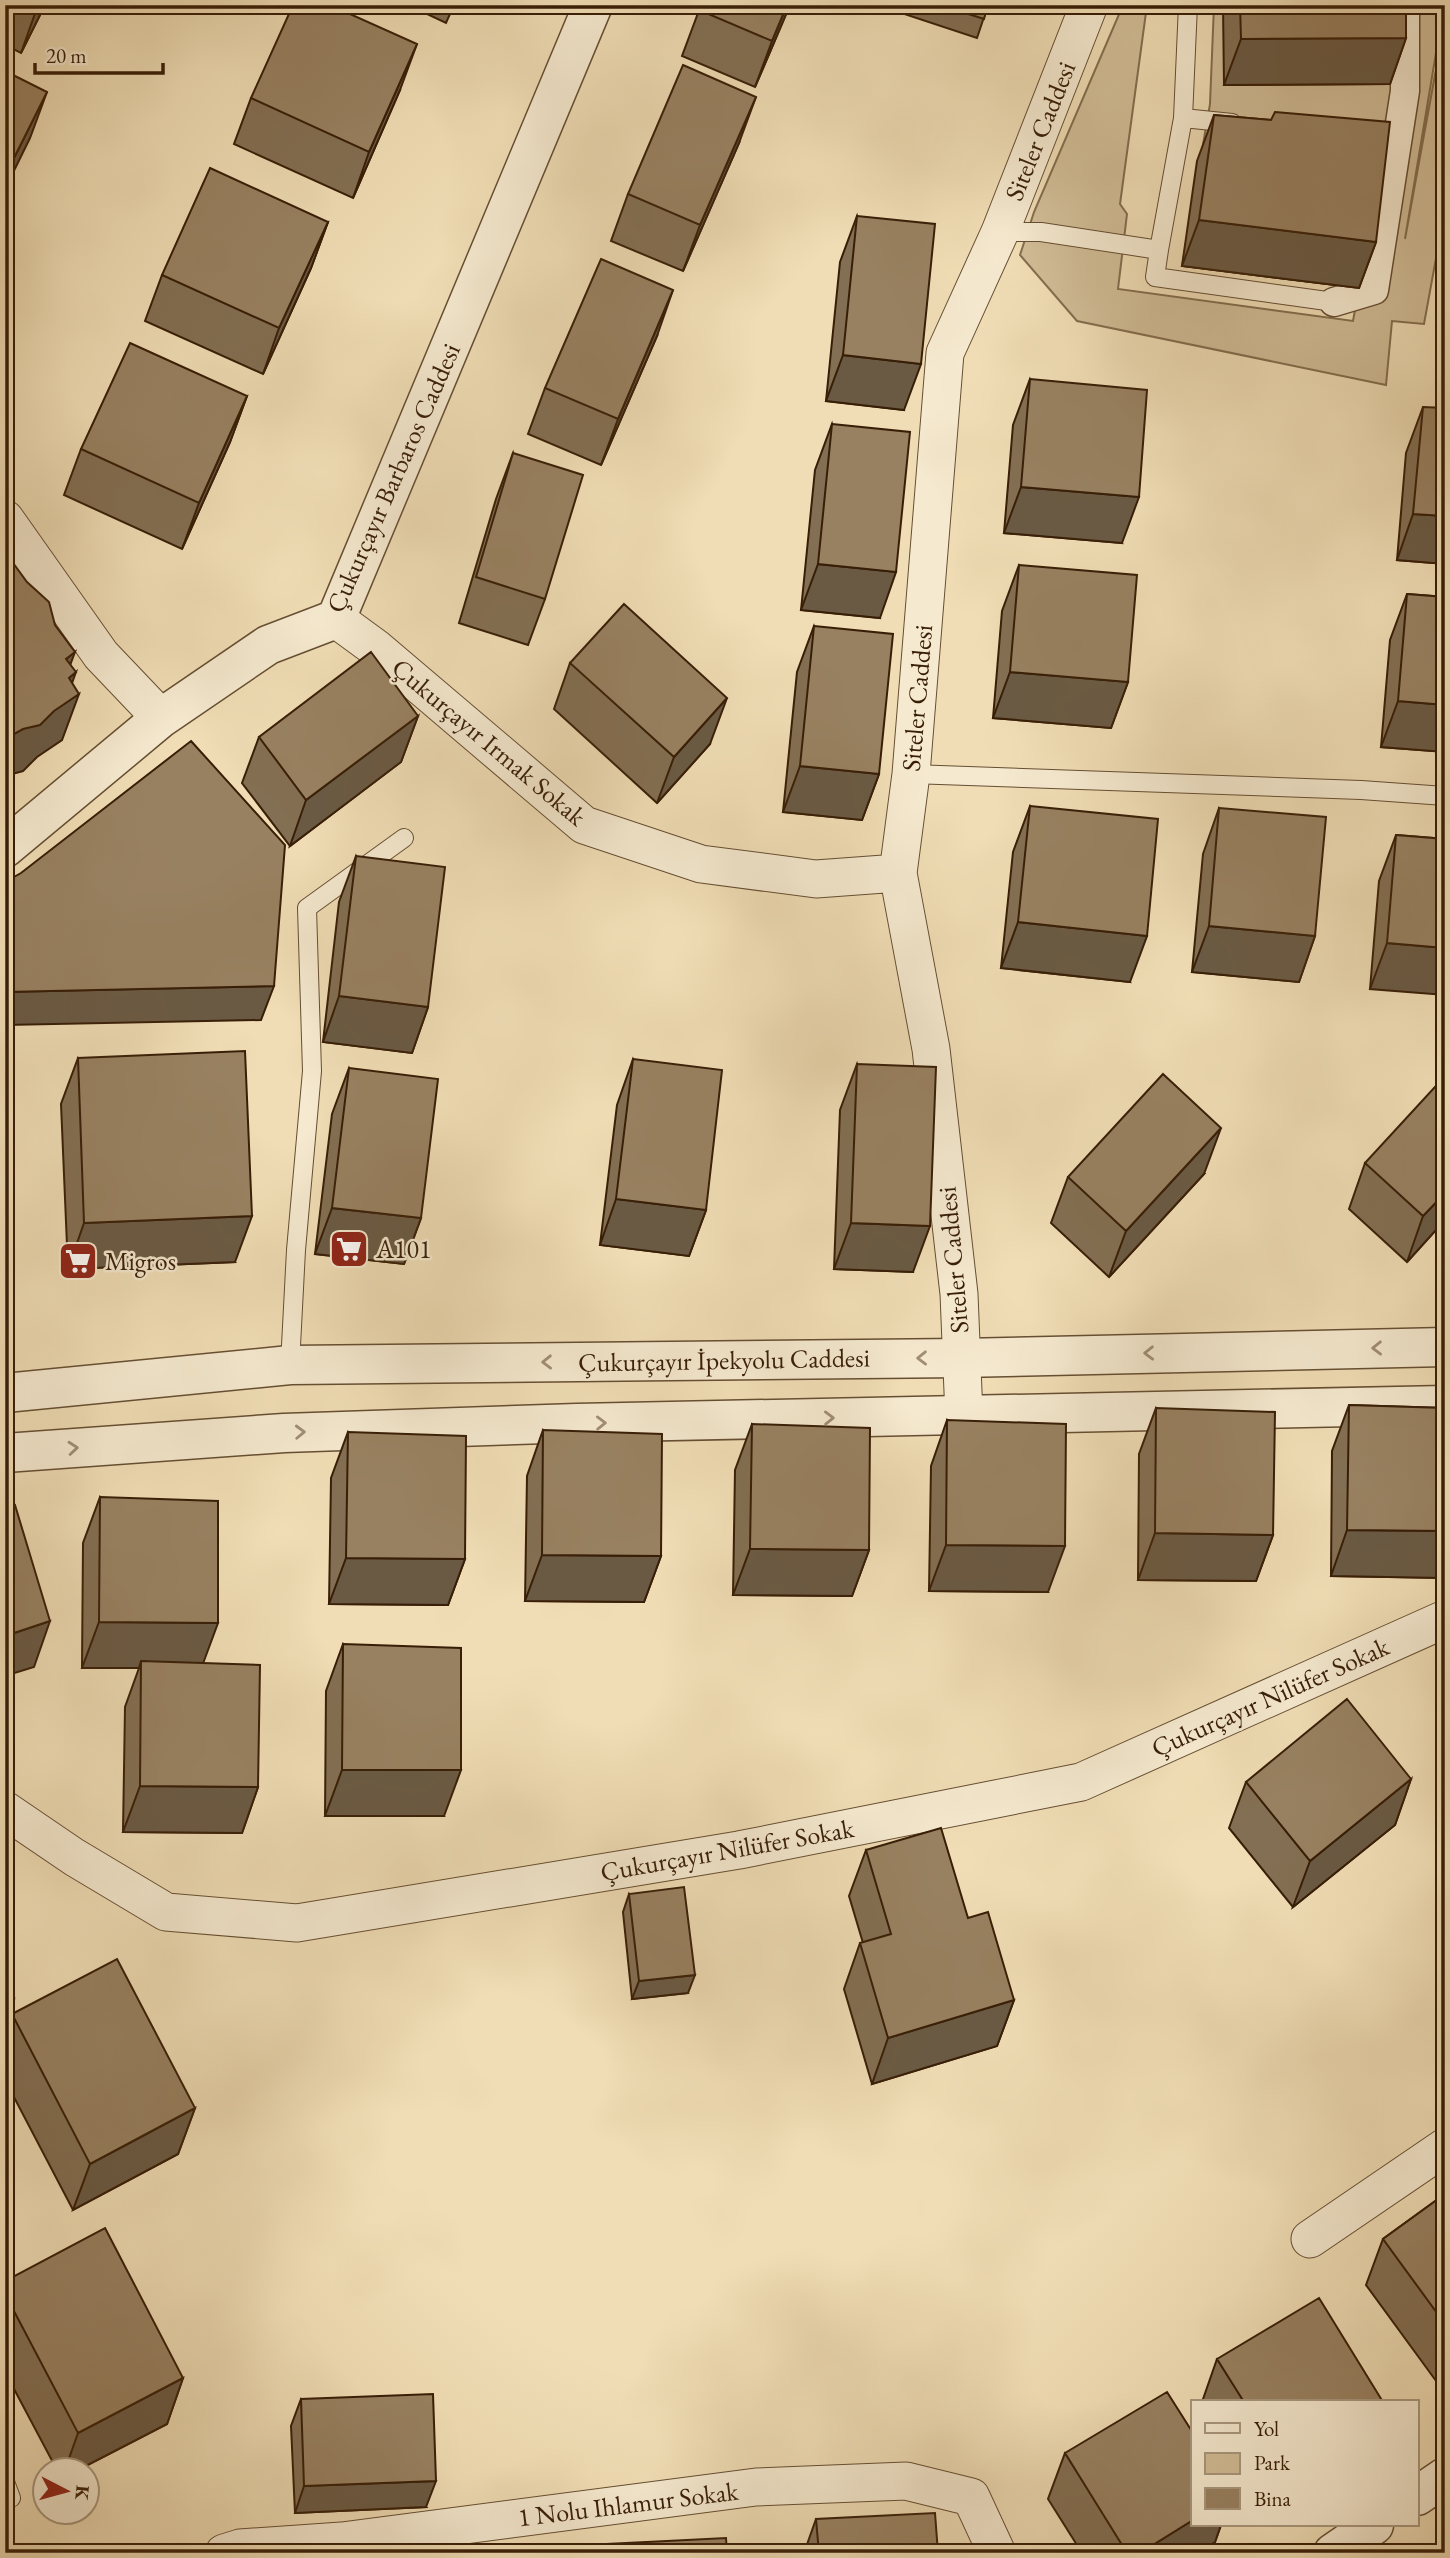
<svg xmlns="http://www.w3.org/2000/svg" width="1450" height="2558" font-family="'EB Garamond',serif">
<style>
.green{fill:#d1bd97;stroke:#846e4f;stroke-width:2}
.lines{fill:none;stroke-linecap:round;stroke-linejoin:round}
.service-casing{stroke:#664e32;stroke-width:20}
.pedestrian-casing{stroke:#664e32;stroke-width:31}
.minor-casing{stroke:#664e32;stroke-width:39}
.tertiary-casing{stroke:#664e32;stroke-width:41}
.service{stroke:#f5e9cf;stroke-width:18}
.pedestrian{stroke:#f5e9cf;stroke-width:28}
.minor{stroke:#f5e9cf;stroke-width:37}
.tertiary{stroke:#f5e9cf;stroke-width:38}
.wall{fill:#836f53;stroke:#381e07;stroke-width:2}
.shaded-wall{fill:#6a5a44;stroke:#381e07;stroke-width:2}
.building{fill:#988161;stroke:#381e07;stroke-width:2}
.oneway{stroke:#a08e75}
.labels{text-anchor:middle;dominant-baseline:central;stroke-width:5;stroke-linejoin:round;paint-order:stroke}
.street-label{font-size:26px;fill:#381e07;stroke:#f5e9cf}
.poi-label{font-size:26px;fill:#381e07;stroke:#f5e9cf;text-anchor:start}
</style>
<rect width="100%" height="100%" fill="#f0ddb5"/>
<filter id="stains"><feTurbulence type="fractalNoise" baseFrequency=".00286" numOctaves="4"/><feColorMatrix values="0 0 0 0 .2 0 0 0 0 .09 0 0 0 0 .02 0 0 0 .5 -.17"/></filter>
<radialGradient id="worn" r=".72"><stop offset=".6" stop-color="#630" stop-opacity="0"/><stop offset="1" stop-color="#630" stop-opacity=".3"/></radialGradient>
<path class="green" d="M1123,5h24l-27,199 7,10 -9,75 235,32 6,-33 -177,-22 28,-162 4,-99h230l-39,234 40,-219v189l-21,115 -32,-3 -6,64 -309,-64 -57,-66 14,-43z"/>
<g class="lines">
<g class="service-casing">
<path id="service" d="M1183,118l49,5
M1000,232h41l118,18 24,-132 5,-113
M1159,250l-4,27 179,25
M911,774l450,16 84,6
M290,1365l6,-115 16,-179 -5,-163 97,-70
M5,2482l6,16 -6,1"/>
</g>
<g class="pedestrian-casing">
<path id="pedestrian" d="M1334,302l40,-12 31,-199v-86"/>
</g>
<g class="minor-casing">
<path id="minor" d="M5,519l96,136 60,63
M336,619l41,30 207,176 117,39 115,15 82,-6
M964,1416l-5,-122 -28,-245 -33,-176 13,-99 34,-421 55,-121 89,-227
M5,1810l69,47 92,55 131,11 442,-73 342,-68 364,-163
M1310,2239l135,-92
M224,2553l16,-5 102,-7 414,-54 150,-6 65,16 26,56"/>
</g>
<g class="tertiary-casing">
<path id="tertiary" d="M5,848l156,-130 107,-73 68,-26 257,-614
M5,1393l285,-28 671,-7 484,-11
M5,1453l279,-20 293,-10 868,-18
M1417,2496l28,-19
M1333,2553l41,-28"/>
</g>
<use href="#service" class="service"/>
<use href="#pedestrian" class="pedestrian"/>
<use href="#minor" class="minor"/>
<use href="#tertiary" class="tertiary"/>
</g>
<path class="wall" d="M5,5h40l-24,48 -16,-8z
M408,5h46l-8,18z
M701,5h89l-35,82 -73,-31z
M884,5h104l-11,33 -94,-31z
M1223,5h183v33l-16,46 -166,1z
M400,90l-47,108 -119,-54 17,-46z
M1214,115l57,5 105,122 -17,46 -177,-22 15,-105z
M739,143l-56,128 -72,-30 17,-47z
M857,216l47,194 -78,-9 14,-139z
M328,222l-17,46 -48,106 -118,-53 17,-46z
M657,336l-56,129 -73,-31 17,-46z
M1030,379l92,164 -118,-10 9,-108z
M247,396l-17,46 -48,107 -118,-54 17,-46z
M1423,407l22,157 -48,-4 9,-107z
M832,424l48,194 -79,-8 14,-140z
M513,453l32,146 -17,46 -69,-22 37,-124z
M1019,565l109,117 -17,46 -118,-10 9,-107z
M1407,594l38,3v155l-64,-5 9,-107z
M814,626l65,148 -17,46 -79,-8 14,-140z
M570,663l140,81 -53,59 -103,-94z
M418,716l-17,46 -111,84 -48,-63 17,-46z
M1030,806l100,176 -129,-14 12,-116z
M1219,808l96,128 -16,46 -107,-10 11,-118z
M1396,835l49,4 -75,150 9,-108z
M356,856l72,151 -16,46 -89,-11 16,-140z
M78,1058l157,204 -167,7 -7,-165z
M633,1059l73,151 -17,46 -89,-11 17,-140z
M857,1064l56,208 -79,-3 6,-159z
M349,1068l72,150 -17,46 -89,-10 17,-140z
M1365,1163l80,57 -38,42 -58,-53z
M1204,1174l-95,103 -58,-54 17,-46z
M1349,1405l96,3v170l-114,-2 1,-125z
M1156,1408l117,127 -17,46 -118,-1 1,-126z
M947,1420l101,172 -119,-1 2,-125z
M752,1424l117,126 -17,46 -119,-1 2,-125z
M543,1430l118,126 -17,46 -119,-1 2,-125z
M348,1432l117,127 -17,46 -119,-1 2,-126z
M100,1497l103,166 55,124 -16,46 -119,-1 2,-125 14,-39h-57l1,-125z
M343,1644l101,172h-119l1,-125z
M1445,1728v27l-7,-8z
M1411,1779l-16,46 -102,82 -64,-79 17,-46z
M866,1850l148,150 -17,46 -125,38 -28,-95 16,-46h3l-14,-47z
M629,1894l59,99 -56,6 -9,-87z
M12,2014l183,94 -17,46 -105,56 -68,-130v-47z
M1445,2194v187l-6,4 -73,-100 17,-46z
M5,2281l178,97 -16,46 -89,46h-21l-52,-98z
M1217,2359l166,43h-181z
M301,2399l125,108 -131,6 -4,-87z
M1065,2453l128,72h28l-6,17 -18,11h-115l-34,-54z
M816,2519l122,34h-134z"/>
<path class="shaded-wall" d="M38,5h7l-24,48z
M787,5h3l-35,82 17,-46z
M1406,38l-16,46 -166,1 17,-46z
M417,44l-17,46 -47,108 16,-46z
M47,92l-17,46 -25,51v-13z
M756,97l-17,46 -56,128 17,-46z
M1199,220l177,22 -17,46 -177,-22z
M328,222l-17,46 -48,106 16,-46z
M673,290l-16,46 -56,129 17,-46z
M843,355l78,9 -17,46 -78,-9z
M247,396l-17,46 -48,107 17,-46z
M1021,487l118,10 -17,46 -118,-10z
M1413,514l32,2v48l-48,-4z
M818,564l78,8 -16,46 -79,-8z
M75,652l-17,46 8,-39z
M76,672l-11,31 14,-9 -17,46 -25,17 -14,14 -18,5v-37l18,-10 46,-51z
M1010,672l118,10 -17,46 -118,-10z
M727,698l-17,46 -53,59 17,-46z
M1398,701l47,4v47l-64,-5z
M418,716l-17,46 -111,84 16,-46z
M800,766l79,8 -17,46 -79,-8z
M1018,922l129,14 -17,46 -129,-14z
M1209,926l106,10 -16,46 -107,-10z
M1387,943l58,5v47l-75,-6z
M274,986l-13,34 -256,5v-33z
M339,996l89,11 -16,46 -89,-11z
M1221,1128l-17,46 -95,103 17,-46z
M1445,1193v27l-38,42 16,-46z
M616,1199l90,11 -17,46 -89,-11z
M332,1208l89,10 -17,46 -89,-10z
M252,1216l-17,46 -167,7 16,-46z
M851,1223l79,3 -17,46 -79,-3z
M5,1226h6l-6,16z
M1347,1530l98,1v47l-114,-2z
M1155,1533l118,2 -17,46 -118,-1z
M946,1545l119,1 -17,46 -119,-1z
M750,1549l119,1 -17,46 -119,-1z
M542,1555l119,1 -17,46 -119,-1z
M346,1558l119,1 -17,46 -119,-1z
M50,1621l-16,46 -29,9v-40z
M99,1622l119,1 -17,46 -60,-8 -2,7h-57z
M342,1770h119l-17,46h-119z
M1411,1779l-16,46 -102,82 17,-46z
M140,1786l118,1 -16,46 -119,-1z
M695,1975l-7,18 -56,6 7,-18z
M14,1999l-9,25v-22z
M1014,2000l-17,46 -125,38 16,-46z
M195,2108l-17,46 -105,56 17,-46z
M1445,2369v12l-6,4z
M183,2378l-16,46 -89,46h-13l13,-37z
M436,2481l-10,26 -131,6 9,-27z
M1193,2520v5h28l-6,17 -18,11h-57z"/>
<path class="building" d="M293,5h37l87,39 -48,108 -118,-54z
M701,5h86l-15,36 -73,-31z
M940,5h48l-4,14z
M1240,5h166v33l-165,1z
M683,65l73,32 -56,128 -72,-31z
M5,71l42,21 -42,84z
M1275,112l115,10 -14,120 -177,-22 15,-105 57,5z
M210,168l118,54 -49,106 -117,-53z
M857,216l78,8 -14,140 -78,-9z
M601,259l72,31 -55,129 -73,-31z
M130,343l117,53 -48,107 -118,-54z
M1030,379l117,11 -8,107 -118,-10z
M1423,407l22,1v108l-32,-2z
M832,424l78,8 -14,140 -78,-8z
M513,453l70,22 -38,124 -69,-22z
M8,556l19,26 22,20 6,23 20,27 -9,7 10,13 -7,6 10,16 -25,17 -14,14 -17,4 -18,10v-181z
M1019,565l118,10 -9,107 -118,-10z
M1407,594l38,3v108l-47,-4z
M624,604l103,94 -53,59 -104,-94z
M814,626l79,8 -14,140 -79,-8z
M371,652l47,64 -112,84 -47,-63z
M191,741l94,104 -11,141 -269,6v-110l16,-9z
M1030,806l128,13 -11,117 -129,-14z
M1219,808l107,9 -11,119 -106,-10z
M1396,835l49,4v109l-58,-5z
M356,856l89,11 -17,140 -89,-11z
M245,1051l7,165 -168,7 -6,-165z
M633,1059l89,11 -16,140 -90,-11z
M857,1064l79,3 -6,159 -79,-3z
M349,1068l89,11 -17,139 -89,-10z
M1163,1074l58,54 -95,103 -58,-54z
M1445,1076v117l-22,23 -58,-53z
M5,1088l6,138h-6z
M1349,1405l96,3v123l-98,-1z
M1156,1408l119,4 -2,123 -118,-2z
M947,1420l119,4 -1,122 -119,-1z
M752,1424l118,4 -1,122 -119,-1z
M543,1430l119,4 -1,122 -119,-1z
M348,1432l118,4 -1,123 -119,-1z
M100,1497l118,4v122l-119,-1z
M15,1505l35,116 -45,15v-129z
M343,1644l118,4v122h-119z
M141,1661l119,4 -2,122 -118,-1z
M1347,1699l64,80 -101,82 -64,-79z
M941,1828l27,90 20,-6 26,88 -126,38 -28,-95 31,-9 -25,-84z
M684,1887l11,88 -56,6 -10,-87z
M117,1959l78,149 -105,56 -78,-150z
M5,1969l9,30 -9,3z
M1445,2194v130l-62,-85z
M105,2228l78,150 -105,55 -73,-139v-13z
M1319,2298l64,104h-139l-27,-43z
M1167,2392l26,41v87l-53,33h-13l-62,-100z
M433,2394l3,87 -132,5 -3,-87z
M935,2513l3,40h-119l-3,-34z
M726,2538l1,15h-119l-1,-9z"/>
<defs><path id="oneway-chevron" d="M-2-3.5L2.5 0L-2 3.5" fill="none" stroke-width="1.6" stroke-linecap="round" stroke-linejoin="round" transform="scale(1.75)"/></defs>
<g class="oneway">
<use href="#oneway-chevron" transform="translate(1377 1348) rotate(179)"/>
<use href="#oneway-chevron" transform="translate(1149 1353) rotate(179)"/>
<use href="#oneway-chevron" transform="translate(922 1358) rotate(179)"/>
<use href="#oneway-chevron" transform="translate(547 1362) rotate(179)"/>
<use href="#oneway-chevron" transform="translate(829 1418) rotate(-1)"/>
<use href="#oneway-chevron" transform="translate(601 1423) rotate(-1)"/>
<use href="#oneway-chevron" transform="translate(300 1432) rotate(-2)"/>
<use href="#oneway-chevron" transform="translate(73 1448) rotate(-5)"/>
</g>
<defs>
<g id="supermarket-square" transform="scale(2.0125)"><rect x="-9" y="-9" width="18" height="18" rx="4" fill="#8f2418" stroke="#f5e9cf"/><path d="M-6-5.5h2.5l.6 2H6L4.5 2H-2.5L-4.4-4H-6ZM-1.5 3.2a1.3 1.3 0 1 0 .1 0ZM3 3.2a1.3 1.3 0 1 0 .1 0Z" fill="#fff"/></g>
</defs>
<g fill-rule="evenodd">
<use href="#supermarket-square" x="349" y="1249"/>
<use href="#supermarket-square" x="78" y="1261"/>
</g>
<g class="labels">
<g class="street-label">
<text transform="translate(1040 131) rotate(-68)">Siteler Caddesi</text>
<text transform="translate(393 478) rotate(-66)">Çukurçayır Barbaros Caddesi</text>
<text transform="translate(917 698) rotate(-85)">Siteler Caddesi</text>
<text transform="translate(489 742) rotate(40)">Çukurçayır Irmak Sokak</text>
<text transform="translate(953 1260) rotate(-95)">Siteler Caddesi</text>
<text transform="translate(724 1360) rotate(-1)">Çukurçayır İpekyolu Caddesi</text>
<text transform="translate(1270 1697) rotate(-24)">Çukurçayır Nilüfer Sokak</text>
<text transform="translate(727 1850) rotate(-10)">Çukurçayır Nilüfer Sokak</text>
<text transform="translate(628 2504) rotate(-7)">1 Nolu Ihlamur Sokak</text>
</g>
<g class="poi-label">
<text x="376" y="1249">A101</text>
<text x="105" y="1261">Migros</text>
</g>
</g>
<rect width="1450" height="2558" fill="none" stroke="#f0ddb5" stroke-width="28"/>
<rect x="7" y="7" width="1436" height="2544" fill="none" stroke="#381e07" stroke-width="3.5"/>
<rect x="14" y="14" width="1422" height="2530" fill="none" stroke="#381e07" stroke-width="2"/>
<rect x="1191" y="2400" width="228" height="126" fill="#f5e9cf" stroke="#a9987f" stroke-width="2"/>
<rect x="1205" y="2423" width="35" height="10" fill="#f5e9cf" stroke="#a9987f" stroke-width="2"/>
<text x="1254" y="2436" font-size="21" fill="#381e07">Yol</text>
<rect x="1205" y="2453" width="35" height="21" fill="#d1bd97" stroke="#a9987f" stroke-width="2"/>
<text x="1254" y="2470" font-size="21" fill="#381e07">Park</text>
<rect x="1205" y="2488" width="35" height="21" fill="#988161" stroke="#a9987f" stroke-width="2"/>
<text x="1254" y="2506" font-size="21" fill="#381e07">Bina</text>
<g transform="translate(66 2491) rotate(96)"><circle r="33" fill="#f5e9cf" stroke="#a9987f" stroke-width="2"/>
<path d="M0-5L12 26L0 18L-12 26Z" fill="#8f2418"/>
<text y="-10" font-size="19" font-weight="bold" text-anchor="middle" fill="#381e07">K</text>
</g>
<path d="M35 63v10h128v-10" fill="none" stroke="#381e07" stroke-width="3.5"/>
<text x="46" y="63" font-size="21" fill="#381e07" stroke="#f5e9cf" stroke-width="5" paint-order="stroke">20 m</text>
<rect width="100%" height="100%" filter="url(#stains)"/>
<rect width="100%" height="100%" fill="url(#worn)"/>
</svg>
